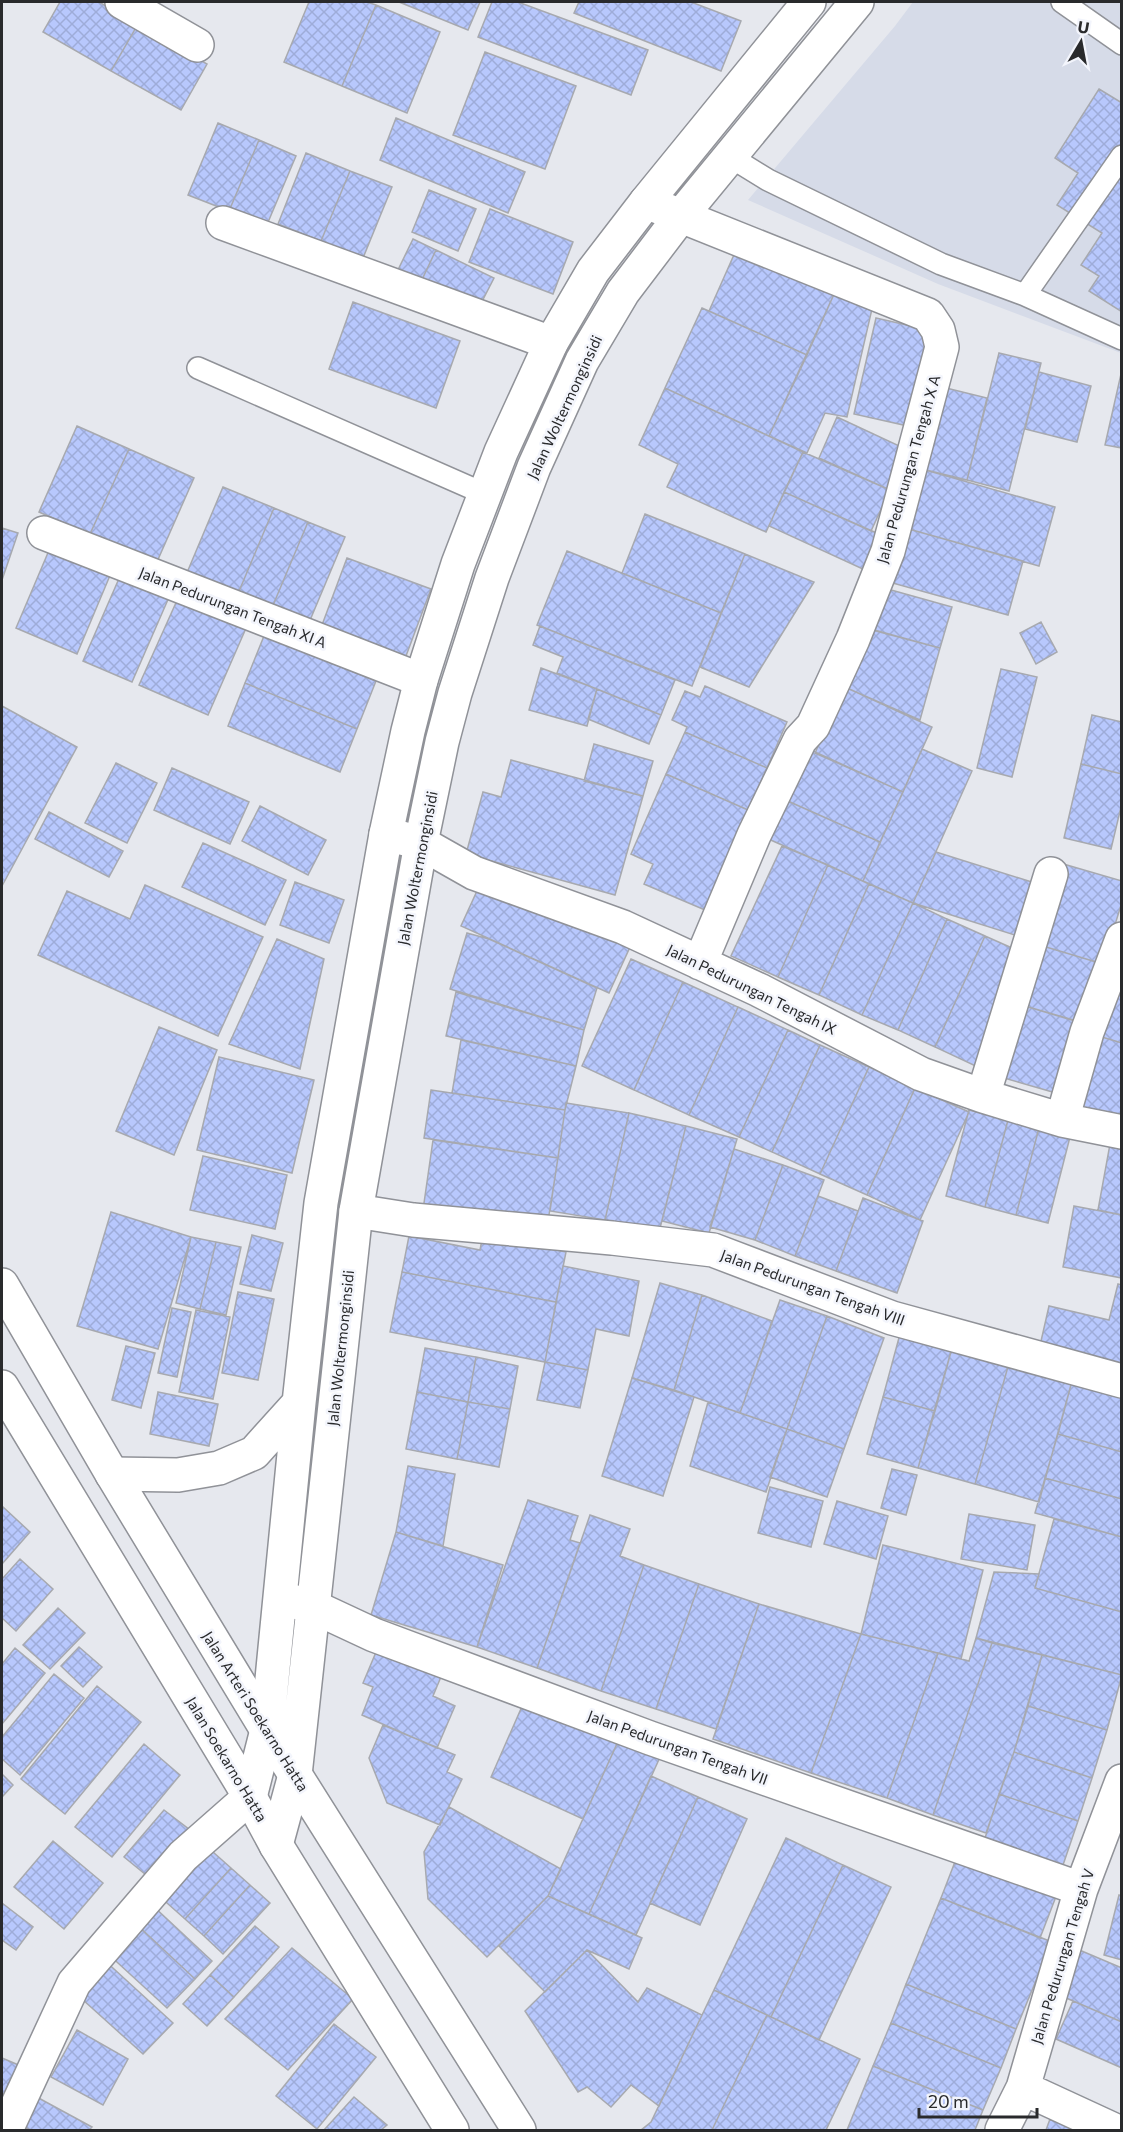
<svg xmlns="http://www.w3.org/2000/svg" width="1123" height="2132" font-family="Commissioner,sans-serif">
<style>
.built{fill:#d6dbe8}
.building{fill:url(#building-cross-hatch);stroke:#a7a9af;stroke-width:1.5}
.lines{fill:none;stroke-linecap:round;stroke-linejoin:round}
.service-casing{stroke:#909298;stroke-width:24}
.minor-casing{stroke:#909298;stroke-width:36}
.secondary-casing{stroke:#909298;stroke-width:36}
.primary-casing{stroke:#909298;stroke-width:36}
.service{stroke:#fff;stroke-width:21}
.minor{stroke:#fff;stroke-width:33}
.secondary{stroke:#fff;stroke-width:33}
.primary{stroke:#fff;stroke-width:33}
.labels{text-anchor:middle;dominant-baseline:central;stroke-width:5;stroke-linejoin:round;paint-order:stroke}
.street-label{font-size:15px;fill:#292a2c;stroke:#f3f5fc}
</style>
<defs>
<pattern id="building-cross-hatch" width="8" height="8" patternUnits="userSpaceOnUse" patternTransform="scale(1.5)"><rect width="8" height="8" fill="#b8c8fd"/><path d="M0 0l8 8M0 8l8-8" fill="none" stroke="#9eacd9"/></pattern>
</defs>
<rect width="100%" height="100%" fill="#e6e8ee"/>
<path class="built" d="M913,2h208v351l-183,-69 -190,-84 147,-174z"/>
<path class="building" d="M60,2h39l39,22 -27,47 -68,-39z
M309,2h58l9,3 -34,81 -58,-24z
M399,2h81l-12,28z
M492,2h26l130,48 -17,45 -153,-58z
M579,2h112l50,19 -20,50 -147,-58z
M376,5l64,27 -33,81 -65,-27z
M138,24l69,40 -26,46 -70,-39z
M485,52l91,34 -31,83 -92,-34z
M1099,89l23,14v209l-33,-21 10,-15 -18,-11 21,-32 -45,-28 21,-32 -23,-15z
M396,118l129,54 -17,41 -128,-53z
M218,123l41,17 -30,71 -41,-16z
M259,140l37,16 -30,71 -37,-16z
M306,153l44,18 -29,70 -43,-17z
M350,171l42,16 -29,71 -42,-17z
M429,190l47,19 -18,42 -46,-19z
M490,209l83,33 -20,52 -84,-32z
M413,239l23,11 -17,36 -23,-12z
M737,248l98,44 -28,63 -98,-44z
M436,250l58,28 -18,35 -57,-27z
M835,292l37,17 -25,108 -22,-4 -18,40 -38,-17z
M353,302l107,39 -24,67 -107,-39z
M702,308l105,47 -38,81 -104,-48z
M876,318l53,12 -21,96 -54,-12z
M999,353l42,10 -32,128 -42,-11z
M1039,372l52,14 -14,56 -52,-13z
M1121,374h1v74l-17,-3z
M942,387l45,11 -20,82 -45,-11z
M665,388l138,64 -37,80 -99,-45 11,-23 -39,-19z
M837,417l71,33 -18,40 -71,-32z
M77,426l52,23 -39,85 -51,-22z
M129,449l65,29 -38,86 -66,-30z
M803,452l87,38 -19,41 -87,-39z
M922,469l133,38 -16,59 -134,-38z
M223,487l51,21 -37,88 -51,-21z
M784,492l97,43 -16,35 -96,-44z
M274,508l34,14 -37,88 -34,-14z
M645,514l100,40 -24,59 -99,-40z
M308,522l37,15 -37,88 -37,-15z
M2,528l16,5 -16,47z
M905,528l118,33 -15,54 -119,-33z
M53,541l61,25 -37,88 -61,-26z
M567,551l154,62 -29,73 -155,-61z
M745,554l69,28 -65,105 -49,-20z
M347,558l84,31 -28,75 -84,-31z
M121,574l49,21 -38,87 -49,-21z
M884,588l68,19 -12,41 -68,-18z
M179,596l68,30 -39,89 -69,-30z
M1041,622l16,30 -21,12 -16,-31z
M540,626l135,54 -14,35 -104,-42 6,-16 -30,-12z
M867,628l73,20 -20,72 -71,-31z
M264,636l112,45 -19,48 -112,-46z
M541,668l56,21 -10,37 -58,-16z
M1001,669l36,8 -25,100 -35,-9z
M245,683l112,46 -17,43 -112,-46z
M705,686l82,36 -20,46 -82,-36 2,-5 -15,-7 13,-29 15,6z
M845,687l87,40 -29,65 -88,-39z
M597,689l64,26 -12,29 -61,-25z
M2,706l75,41 -75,139z
M1092,715l30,7v52l-41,-10z
M685,732l82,36 -19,42 -82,-36z
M594,744l59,17 -10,35 -59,-15z
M804,747l99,45 -23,50 -99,-44z
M922,749l50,22 -59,132 -50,-22z
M511,760l132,36 -28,99 -149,-41 17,-62 18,5z
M116,763l41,20 -30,60 -42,-20z
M1081,764l41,10v29l-11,46 -47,-11z
M172,768l77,34 -19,42 -76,-34z
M666,774l82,36 -43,100 -61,-26 9,-20 -22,-10z
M781,798l99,44 -17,39 -99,-44z
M260,806l66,34 -18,35 -66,-34z
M49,812l74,39 -14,26 -74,-38z
M203,843l83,37 -21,45 -83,-38z
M782,846l46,19 -50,112 -47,-21z
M936,852l99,31 -17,53 -105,-33z
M1060,863l62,18v21l-19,62 -67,-20z
M828,865l41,19 -50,111 -41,-18z
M482,880l148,67 -21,46 -148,-67z
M295,882l49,18 -15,43 -49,-18z
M869,884l44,19 -51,112 -43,-20z
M145,885l118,52 -45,99 -180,-81 29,-64 63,28z
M913,903l34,16 -49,111 -36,-15z
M947,919l38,17 -50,111 -37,-17z
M467,933l22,6 108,49 -13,42 -134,-41z
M985,936l36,16 -39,117 -47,-22z
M277,939l47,20 -24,110 -71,-25z
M1036,944l67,20 -18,60 -67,-20z
M631,959l52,23 -49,108 -52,-24z
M1122,968v75l-27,-8z
M683,982l55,25 -49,108 -55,-25z
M456,992l128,38 -8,36 -130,-30z
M1018,1004l59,17 -21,72 -59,-17z
M738,1007l50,23 -49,107 -50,-22z
M159,1027l58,23 -43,105 -58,-24z
M788,1030l32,15 -48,107 -33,-15z
M1095,1035l27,8v77l-49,-15z
M461,1040l115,26 -11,44 -113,-17z
M820,1045l49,22 -49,107 -48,-22z
M219,1057l95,23 -22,93 -95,-23z
M869,1067l46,21 -48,107 -47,-21z
M915,1088l54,24 -49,108 -53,-25z
M431,1090l134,20 -7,48 -134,-20z
M566,1103l63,10 -24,107 -55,-9z
M969,1110l39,10 -23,87 -39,-11z
M629,1113l57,13 -27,106 -54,-12z
M1008,1120l31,8 -23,87 -31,-8z
M686,1126l51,13 -28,94 -47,-12z
M1039,1128l31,9 -22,86 -32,-8z
M433,1140l125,18 -10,63 -125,-11z
M1110,1144l12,2v69l-24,-5z
M734,1149l49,16 -28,75 -45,-13z
M203,1156l84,19 -12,54 -85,-19z
M783,1165l41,15 -29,76 -40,-16z
M818,1196l40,15 -22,60 -41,-15z
M863,1198l60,23 -26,72 -61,-22z
M1074,1206l48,9v63l-59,-11z
M111,1212l80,25 -33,112 -81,-23z
M252,1235l31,8 -12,48 -31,-7z
M483,1235l83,17 -10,50 -154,-30 7,-36 71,14z
M191,1237l25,5 -16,67 -24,-6z
M216,1242l25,5 -15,68 -26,-6z
M563,1266l76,15 -10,55 -33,-7 -8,41 -43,-8z
M402,1272l154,30 -11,60 -155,-30z
M660,1283l42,12 -28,95 -42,-12z
M1118,1284l4,1v84l-83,-19 10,-44 60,14z
M238,1292l36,7 -16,81 -36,-7z
M702,1295l70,26 -32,92 -66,-23z
M780,1300l47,16 -40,113 -47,-16z
M172,1308l19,4 -14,65 -19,-4z
M196,1310l34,7 -17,82 -34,-7z
M827,1316l57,22 -40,111 -57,-20z
M900,1334l52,14 -17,63 -52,-14z
M126,1346l29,7 -14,55 -29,-8z
M425,1348l51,9 -8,45 -51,-10z
M952,1348l57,15 -34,121 -57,-16z
M476,1357l42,9 -8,43 -42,-7z
M545,1362l43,8 -8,38 -43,-8z
M1009,1363l63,18 -33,121 -64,-18z
M632,1378l62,19 -31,99 -61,-20z
M1072,1381l50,14v57l-64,-18z
M158,1392l60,12 -9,42 -59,-12z
M417,1392l51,10 -11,57 -51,-10z
M883,1397l52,14 -17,57 -51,-14z
M468,1402l42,7 -11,58 -42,-8z
M708,1402l79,27 -21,63 -76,-26z
M787,1429l57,20 -17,48 -57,-20z
M1058,1434l64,18v47l-77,-21z
M408,1466l47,8 -12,72 -47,-14z
M892,1469l25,6 -11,40 -25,-7z
M1045,1478l77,21v38l-87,-24z
M770,1487l53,14 -12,46 -53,-14z
M528,1500l50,16 -8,24 10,3 -43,125 -60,-21z
M837,1501l51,15 -12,43 -52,-15z
M2,1506l28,26 -28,32z
M969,1514l66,11 -8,45 -66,-11z
M590,1515l40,14 -10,27 24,9 -43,126 -64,-23z
M1054,1519l68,18v75l-87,-24z
M396,1532l107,33 -26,82 -106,-32z
M883,1545l100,25 -22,89 -100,-25z
M20,1559l33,30 -37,42 -14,-13v-39z
M644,1565l55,19 -43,125 -55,-18z
M994,1572l45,2 -4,14 87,24v63l-146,-37z
M699,1584l60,20 -43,125 -60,-20z
M759,1604l102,30 -50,139 -98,-34z
M58,1608l27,25 -35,36 -27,-24z
M861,1634l77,19 -51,145 -76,-25z
M976,1638l16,5 -59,172 -46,-17 51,-145 31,8z
M992,1643l50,12 -28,97 -28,81 -53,-18z
M379,1645l64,27 -10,24 22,10 -18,42 -75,-33 11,-28 -10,-4z
M79,1647l23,20 -19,20 -22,-21z
M15,1648l30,25 -43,51v-60z
M1042,1655l80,20 -15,55 -79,-24z
M54,1674l30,24 -64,77 -18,-16v-22z
M97,1686l44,36 -76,92 -44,-35z
M527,1695l93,42 -37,82 -92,-42z
M1028,1706l79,24 -15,48 -78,-26z
M383,1725l72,30 -8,17 15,7 -22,46 -53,-22 -18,-45z
M620,1737l41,18 -72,159 -41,-18z
M144,1744l36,31 -68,82 -37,-30z
M1014,1752l78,26 -14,43 -79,-27z
M2,1774l11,11 -11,12z
M651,1776l47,21 -62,138 -47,-21z
M999,1794l79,27 -15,44 -78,-27z
M698,1797l49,22 -47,106 -50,-22z
M449,1807l112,62 -13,27 -61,61 -59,-58 -4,-47z
M164,1810l26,20 -39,49 -27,-22z
M786,1838l57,27 -72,152 -57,-27z
M53,1841l50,42 -39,46 -50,-42z
M204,1844l27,24 -46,51 -27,-24z
M958,1854l99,40 -17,44 -99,-40z
M843,1865l48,22 -72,153 -48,-23z
M231,1868l19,17 -46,51 -19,-17z
M250,1885l20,18 -47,51 -19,-18z
M1119,1895l3,1v64l-18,-5z
M548,1896l94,42 -13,31 -42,-19 -42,42 -46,-46z
M941,1898l111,44 -36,87 -110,-45z
M2,1903l31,24 -17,23 -14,-10z
M151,1904l61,57 -17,18 -61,-57z
M134,1922l61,57 -28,29 -61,-56z
M255,1926l24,21 -45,50 -24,-22z
M292,1948l61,51 -65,71 -63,-51z
M1077,1949l45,19v54l-65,-28z
M587,1950l51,52 9,-14 55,27 -43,91 -28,-21 -20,22 -24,-20 -9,5 -53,-81z
M102,1958l71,65 -30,31 -71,-64z
M210,1975l24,22 -27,29 -24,-22z
M906,1984l110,45 -15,39 -110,-45z
M714,1990l53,25 -55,115h-71l10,-8z
M1073,2001l49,21v46l-66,-29z
M767,2015l93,44 -34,71h-114z
M891,2023l110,45 -18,42 -110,-44z
M334,2024l42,33 -59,72 -41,-33z
M77,2030l51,29 -25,46 -52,-28z
M2,2058l26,11 -15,35 -11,-5z
M873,2066l110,44 -8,20h-128z
M33,2095l59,32 -3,3h-59l-13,-7z
M354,2097l33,28 -6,5h-57z
M1050,2119l27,11h-31z"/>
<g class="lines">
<g class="service-casing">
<path id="service" d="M1062,2l60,42
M729,156l39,24 173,84 84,31
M1122,156l-97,139 97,44
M198,368l287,126"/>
</g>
<g class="minor-casing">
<path id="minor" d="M122,2l75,43
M646,202l282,113 10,15 4,17 -54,204 -35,88 -40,87 -13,14 -46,95 -54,128
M223,223l328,120
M44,533l377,147
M386,834l35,9 53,30 149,54 136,63 162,84 62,22 79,24 60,12
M983,1096l68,-222
M1062,1120l25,-88 35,-93
M356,1211l57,9 199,18 101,12 179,68 230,63
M288,1600l26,7 60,28 276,103 431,151
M1023,2088l91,42
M6,2130l68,-147 109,-127 67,-59
M1002,2130l21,-42 58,-199 41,-108"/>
</g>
<g class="secondary-casing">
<path id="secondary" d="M112,1474l66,1 41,-7 35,-15 45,-50
M250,1797l17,-67 32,-327 22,-200 65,-369 22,-103 13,-51 37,-116 43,-112 50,-109 42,-72 53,-69 163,-200
M276,1845l19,-70 61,-564 65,-368 21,-101 13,-49 37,-115 42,-111 48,-106 41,-69 57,-75 177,-215"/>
</g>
<g class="primary-casing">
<path id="primary" d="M2,1285l110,189 155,256 252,400
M2,1387l248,410 26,48 176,285"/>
</g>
<use href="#service" class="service"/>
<use href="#minor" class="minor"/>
<use href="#secondary" class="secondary"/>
<use href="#primary" class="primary"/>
</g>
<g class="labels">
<g class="street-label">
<text transform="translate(564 407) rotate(-65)">Jalan Woltermonginsidi</text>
<text transform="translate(908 469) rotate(-74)">Jalan Pedurungan Tengah X A</text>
<text transform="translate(233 607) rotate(21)">Jalan Pedurungan Tengah XI A</text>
<text transform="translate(417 868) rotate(-79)">Jalan Woltermonginsidi</text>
<text transform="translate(752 989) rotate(26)">Jalan Pedurungan Tengah IX</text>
<text transform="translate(813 1287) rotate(20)">Jalan Pedurungan Tengah VIII</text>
<text transform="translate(340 1348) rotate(-84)">Jalan Woltermonginsidi</text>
<text transform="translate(256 1711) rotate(58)">Jalan Arteri Soekarno Hatta</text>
<text transform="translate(678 1747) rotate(20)">Jalan Pedurungan Tengah VII</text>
<text transform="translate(227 1759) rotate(59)">Jalan Soekarno Hatta</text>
<text transform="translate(1062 1956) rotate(-73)">Jalan Pedurungan Tengah V</text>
</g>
</g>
<rect width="1123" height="2132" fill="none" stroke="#292a2c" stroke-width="6"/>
<g transform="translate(1081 42) rotate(10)" stroke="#f3f5fc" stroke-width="4.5" paint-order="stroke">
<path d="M0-4.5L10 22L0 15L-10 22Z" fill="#292a2c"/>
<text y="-9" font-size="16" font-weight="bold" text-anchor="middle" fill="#292a2c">U</text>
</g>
<path d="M919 2108v9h118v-9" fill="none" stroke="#292a2c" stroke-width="3"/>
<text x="928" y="2108" font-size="18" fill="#292a2c" stroke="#f3f5fc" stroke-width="4.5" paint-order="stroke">20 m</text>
</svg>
